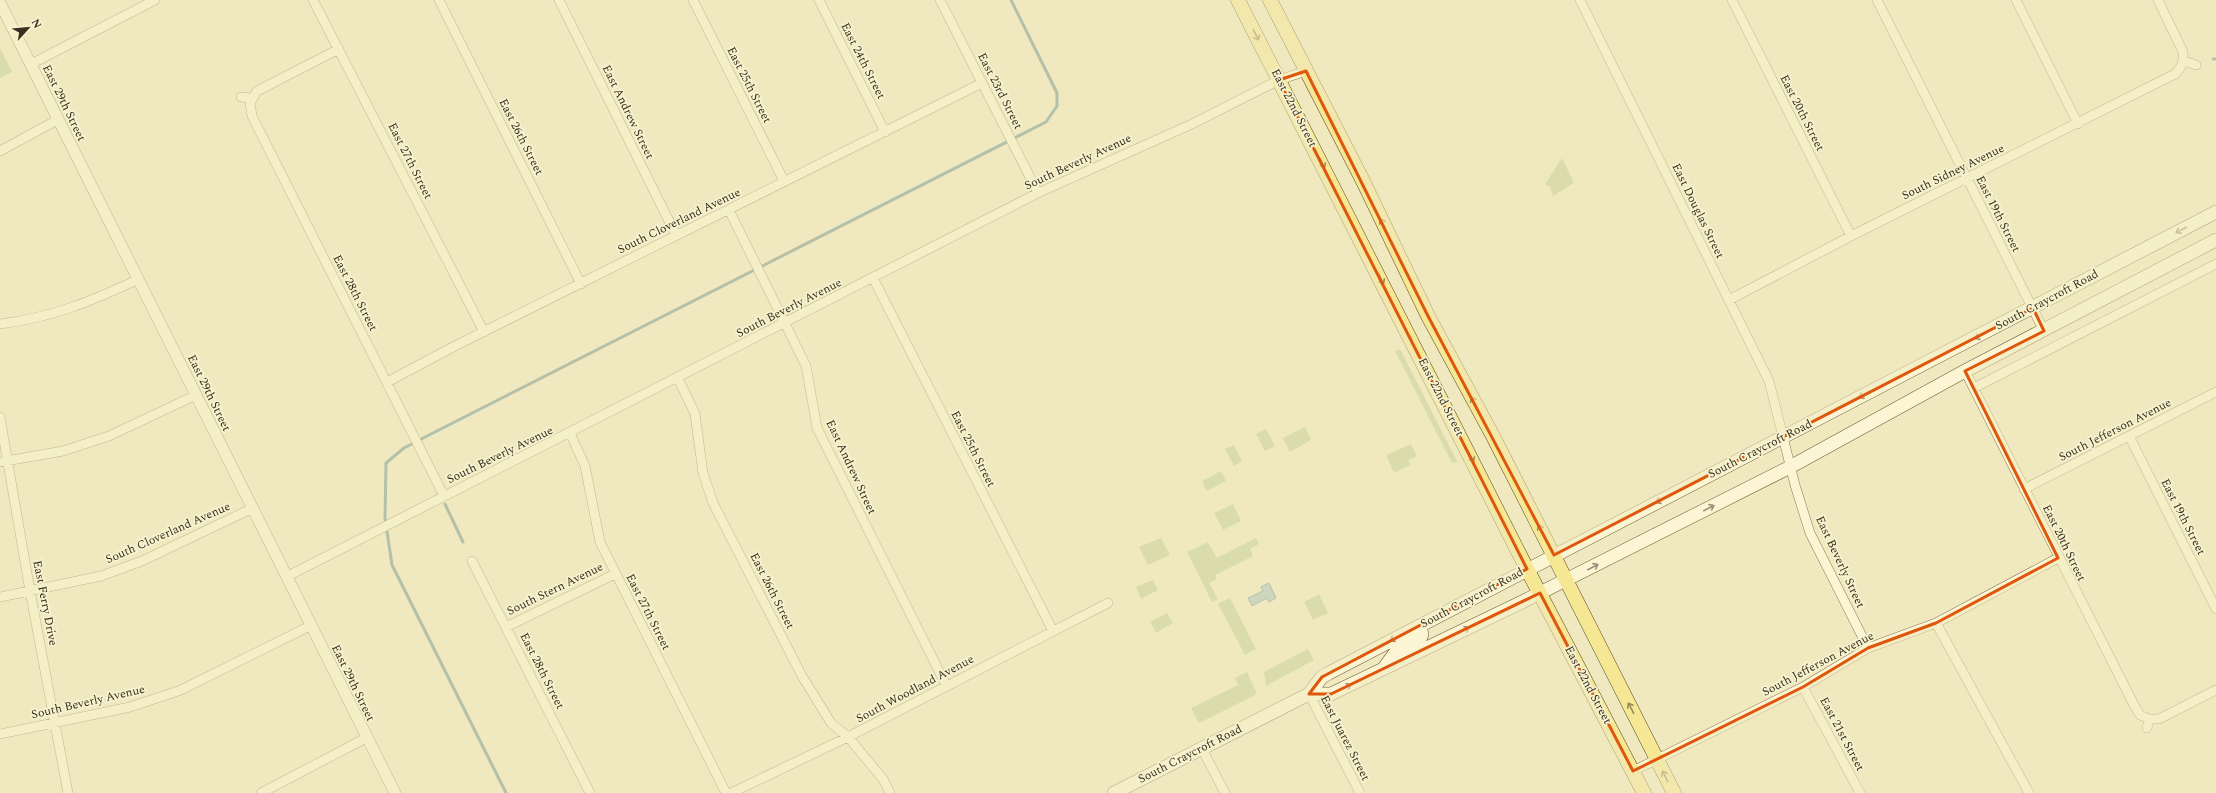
<svg xmlns="http://www.w3.org/2000/svg" width="2216" height="793" font-family="Spectral,serif">
<style>
.green{fill:#bfcf93}
.water{fill:#a3c2be;stroke:#69908d}
.lines{fill:none;stroke-linecap:round;stroke-linejoin:round}
.stream{stroke:#69908d;stroke-width:3}
.minor-casing{stroke:#8a7a57;stroke-width:10}
.tertiary-casing{stroke:#8a7a57;stroke-width:12}
.secondary-casing{stroke:#6c5b3a;stroke-width:14}
.primary-casing{stroke:#58472b;stroke-width:15}
.minor{stroke:#fbf5d3;stroke-width:9}
.tertiary{stroke:#fbf5d3;stroke-width:11}
.secondary{stroke:#fbf5d3;stroke-width:13}
.primary{stroke:#f6e794;stroke-width:14}
.oneway{stroke:#988b58}
.oneway2{stroke:#9a9278}
.marked{fill:none;stroke:#df570d;stroke-width:3;stroke-linejoin:round}
.labels{text-anchor:middle;dominant-baseline:central;stroke-width:3.5;stroke-linejoin:round;paint-order:stroke}
.street-label{font-size:12px;fill:#392f1c;stroke:#f7f2cf}
</style>
<rect width="100%" height="100%" fill="#f0e9bf"/>
<path class="green" d="M0,48l12,24 -12,6z
M1562,158l12,25 -21,13 -3,-9 -5,-3z
M1400,349l57,112 1,1 -6,1 -57,-112z
M1305,427l6,13 -21,12 -7,-14z
M1266,429l9,17 -10,5 -9,-17z
M1411,444l6,12 -9,4 3,5 -17,8 -8,-18z
M1234,445l8,16 -8,5 -9,-17z
M1221,471l5,10 -19,10 -5,-10z
M1233,504l8,17 -18,9 -9,-17z
M1161,538l9,17 -22,10 -9,-18z
M1256,538l3,6 -9,5 3,7 -38,19 2,4 -8,4 9,16 -6,3 -25,-50 21,-10 9,16z
M1153,580l5,10 -17,9 -5,-12z
M1319,594l9,19 -15,7 -9,-18z
M1230,598l26,51 -11,6 -27,-51z
M1167,613l6,10 -17,10 -6,-11z
M1308,649l6,11 -48,26 -2,-14z
M1247,672l10,22 -58,29 -8,-15 47,-23 -3,-7z"/>
<path class="water" d="M1269,583l7,15 -7,4 -2,-4 -15,8 -4,-8 15,-7 -2,-4z"/>
<g class="lines">
<path class="stream" d="M2213,59h3
M445,504l18,38
M506,793l-114,-228 -7,-47 1,-55 18,-15 27,-14 615,-312 11,-16v-13l-46,-93"/>
<g class="minor-casing">
<path id="minor" d="M313,0l171,332
M439,0l142,284
M559,0l117,235
M693,0l91,181
M819,0l66,132
M940,0l98,193
M1580,0l189,381 26,104 15,48 58,115
M1732,0l119,236
M1877,0l167,331
M2016,0l62,124
M339,49l-82,42 -7,12 2,13 192,380
M2184,61l12,4
M31,64l124,-64
M241,97l10,1
M0,151l57,-31
M729,210l77,156 11,62 129,257
M873,278l180,353
M1729,300l122,-64 324,-162c7,-7 9,-12 8,-22l-25,-52
M0,324c54,-7 89,-22 137,-44
M1965,371l169,334 6,10 9,4
M678,378l17,36 8,59 10,30 89,173 29,47 17,14 35,42 7,14
M387,382l68,-36 527,-263
M1974,388l242,-124
M0,417l30,174 38,202
M570,433l15,33 15,76 126,251
M2129,436l87,173
M0,462l63,-11 46,-15 87,-41
M2024,489l192,-97
M472,561l118,232
M286,577l752,-384 154,-69 87,-44 27,-9
M0,597l101,-21 41,-15 109,-52
M1936,623l93,170
M506,627l109,-53
M1803,687l57,106
M1309,694l51,99
M2147,728l2,-9h10l57,-29
M0,734l130,-27 51,-17 129,-64
M1201,747l24,46
M1633,771l170,-84 65,-39 68,-25 122,-65
M261,793l105,-55
M731,793l117,-56 260,-134"/>
</g>
<g class="tertiary-casing">
<path id="tertiary" d="M0,3l395,790"/>
</g>
<g class="secondary-casing">
<path id="secondary" d="M1384,668l11,-15 26,-16 1,-3 -3,-8
M1309,694h22l193,-93 266,-134 175,-96 251,-131
M1114,793l195,-99 13,-17 7,-4 887,-461"/>
</g>
<g class="primary-casing">
<path id="primary" d="M1238,0l289,569 117,224
M1270,0l93,181 65,135 66,122 180,355"/>
</g>
<use href="#minor" class="minor"/>
<use href="#tertiary" class="tertiary"/>
<use href="#secondary" class="secondary"/>
<use href="#primary" class="primary"/>
</g>
<defs><path id="oneway-shaft" d="M-6 0H5M1.5-3L5.5 0L1.5 3" fill="none" stroke-width="1.6" stroke-linecap="round" stroke-linejoin="round"/></defs>
<g class="oneway">
<use href="#oneway-shaft" transform="translate(1256 35) rotate(63)"/>
<use href="#oneway-shaft" transform="translate(1322 163) rotate(63)"/>
<use href="#oneway-shaft" transform="translate(1383 224) rotate(-116)"/>
<use href="#oneway-shaft" transform="translate(1381 279) rotate(63)"/>
<use href="#oneway-shaft" transform="translate(1474 402) rotate(-118)"/>
<use href="#oneway-shaft" transform="translate(1471 457) rotate(63)"/>
<use href="#oneway-shaft" transform="translate(1541 530) rotate(-117)"/>
<use href="#oneway-shaft" transform="translate(1631 708) rotate(-117)"/>
<use href="#oneway-shaft" transform="translate(1665 776) rotate(-117)"/>
</g>
<g class="oneway2">
<use href="#oneway-shaft" transform="translate(2181 230) rotate(152)"/>
<use href="#oneway-shaft" transform="translate(1980 336) rotate(153)"/>
<use href="#oneway-shaft" transform="translate(1864 395) rotate(152)"/>
<use href="#oneway-shaft" transform="translate(1661 500) rotate(153)"/>
<use href="#oneway-shaft" transform="translate(1709 508) rotate(-27)"/>
<use href="#oneway-shaft" transform="translate(1593 567) rotate(-27)"/>
<use href="#oneway-shaft" transform="translate(1464 630) rotate(-26)"/>
<use href="#oneway-shaft" transform="translate(1395 638) rotate(152)"/>
<use href="#oneway-shaft" transform="translate(1346 687) rotate(-25)"/>
</g>
<path d="M0 0H2216V793H0ZM1306,71l122,245 126,239 479,-247 11,23 -79,40 93,187 -122,65 -68,25 -65,39 -170,84 -93,-178 -209,101h-22l13,-17 205,-108 -248,-489z" fill="#f0e9bf" fill-opacity=".55" fill-rule="evenodd"/>
<path class="marked" d="M1306,71l122,245 126,239 479,-247 11,23 -79,40 93,187 -122,65 -68,25 -65,39 -170,84 -93,-178 -209,101h-22l13,-17 205,-108 -248,-489z"/>
<g class="labels">
<g class="street-label">
<text transform="translate(863 61) rotate(63)">East 24th Street</text>
<text transform="translate(749 85) rotate(63)">East 25th Street</text>
<text transform="translate(1000 91) rotate(63)">East 23rd Street</text>
<text transform="translate(64 103) rotate(64)">East 29th Street</text>
<text transform="translate(1294 108) rotate(63)">East 22nd Street</text>
<text transform="translate(628 112) rotate(64)">East Andrew Street</text>
<text transform="translate(1802 113) rotate(63)">East 20th Street</text>
<text transform="translate(521 137) rotate(63)">East 26th Street</text>
<text transform="translate(410 161) rotate(63)">East 27th Street</text>
<text transform="translate(1078 162) rotate(-25)">South Beverly Avenue</text>
<text transform="translate(1953 172) rotate(-26)">South Sidney Avenue</text>
<text transform="translate(1698 211) rotate(64)">East Douglas Street</text>
<text transform="translate(1998 214) rotate(63)">East 19th Street</text>
<text transform="translate(679 221) rotate(-26)">South Cloverland Avenue</text>
<text transform="translate(355 293) rotate(63)">East 28th Street</text>
<text transform="translate(2047 300) rotate(-28)">South Craycroft Road</text>
<text transform="translate(789 308) rotate(-27)">South Beverly Avenue</text>
<text transform="translate(209 393) rotate(64)">East 29th Street</text>
<text transform="translate(1441 397) rotate(63)">East 22nd Street</text>
<text transform="translate(2115 430) rotate(-27)">South Jefferson Avenue</text>
<text transform="translate(973 449) rotate(63)">East 25th Street</text>
<text transform="translate(1760 449) rotate(-27)">South Craycroft Road</text>
<text transform="translate(500 455) rotate(-26)">South Beverly Avenue</text>
<text transform="translate(851 467) rotate(65)">East Andrew Street</text>
<text transform="translate(2183 517) rotate(63)">East 19th Street</text>
<text transform="translate(168 533) rotate(-24)">South Cloverland Avenue</text>
<text transform="translate(2064 543) rotate(64)">East 20th Street</text>
<text transform="translate(1840 562) rotate(65)">East Beverly Street</text>
<text transform="translate(555 589) rotate(-26)">South Stern Avenue</text>
<text transform="translate(772 591) rotate(63)">East 26th Street</text>
<text transform="translate(1472 598) rotate(-28)">South Craycroft Road</text>
<text transform="translate(45 603) rotate(79)">East Ferry Drive</text>
<text transform="translate(648 612) rotate(63)">East 27th Street</text>
<text transform="translate(1818 664) rotate(-28)">South Jefferson Avenue</text>
<text transform="translate(542 671) rotate(63)">East 28th Street</text>
<text transform="translate(353 683) rotate(64)">East 29th Street</text>
<text transform="translate(1588 685) rotate(62)">East 22nd Street</text>
<text transform="translate(915 689) rotate(-28)">South Woodland Avenue</text>
<text transform="translate(88 702) rotate(-13)">South Beverly Avenue</text>
<text transform="translate(1842 734) rotate(62)">East 21st Street</text>
<text transform="translate(1345 738) rotate(63)">East Juarez Street</text>
<text transform="translate(1190 754) rotate(-27)">South Craycroft Road</text>
</g>
</g>
<g transform="translate(28 28) rotate(63)" stroke="#f7f2cf" stroke-width="3" paint-order="stroke">
<path d="M0-3L7 15L0 10L-7 15Z" fill="#392f1c"/>
<text y="-6" font-size="11" font-weight="bold" text-anchor="middle" fill="#392f1c">N</text>
</g>
</svg>
